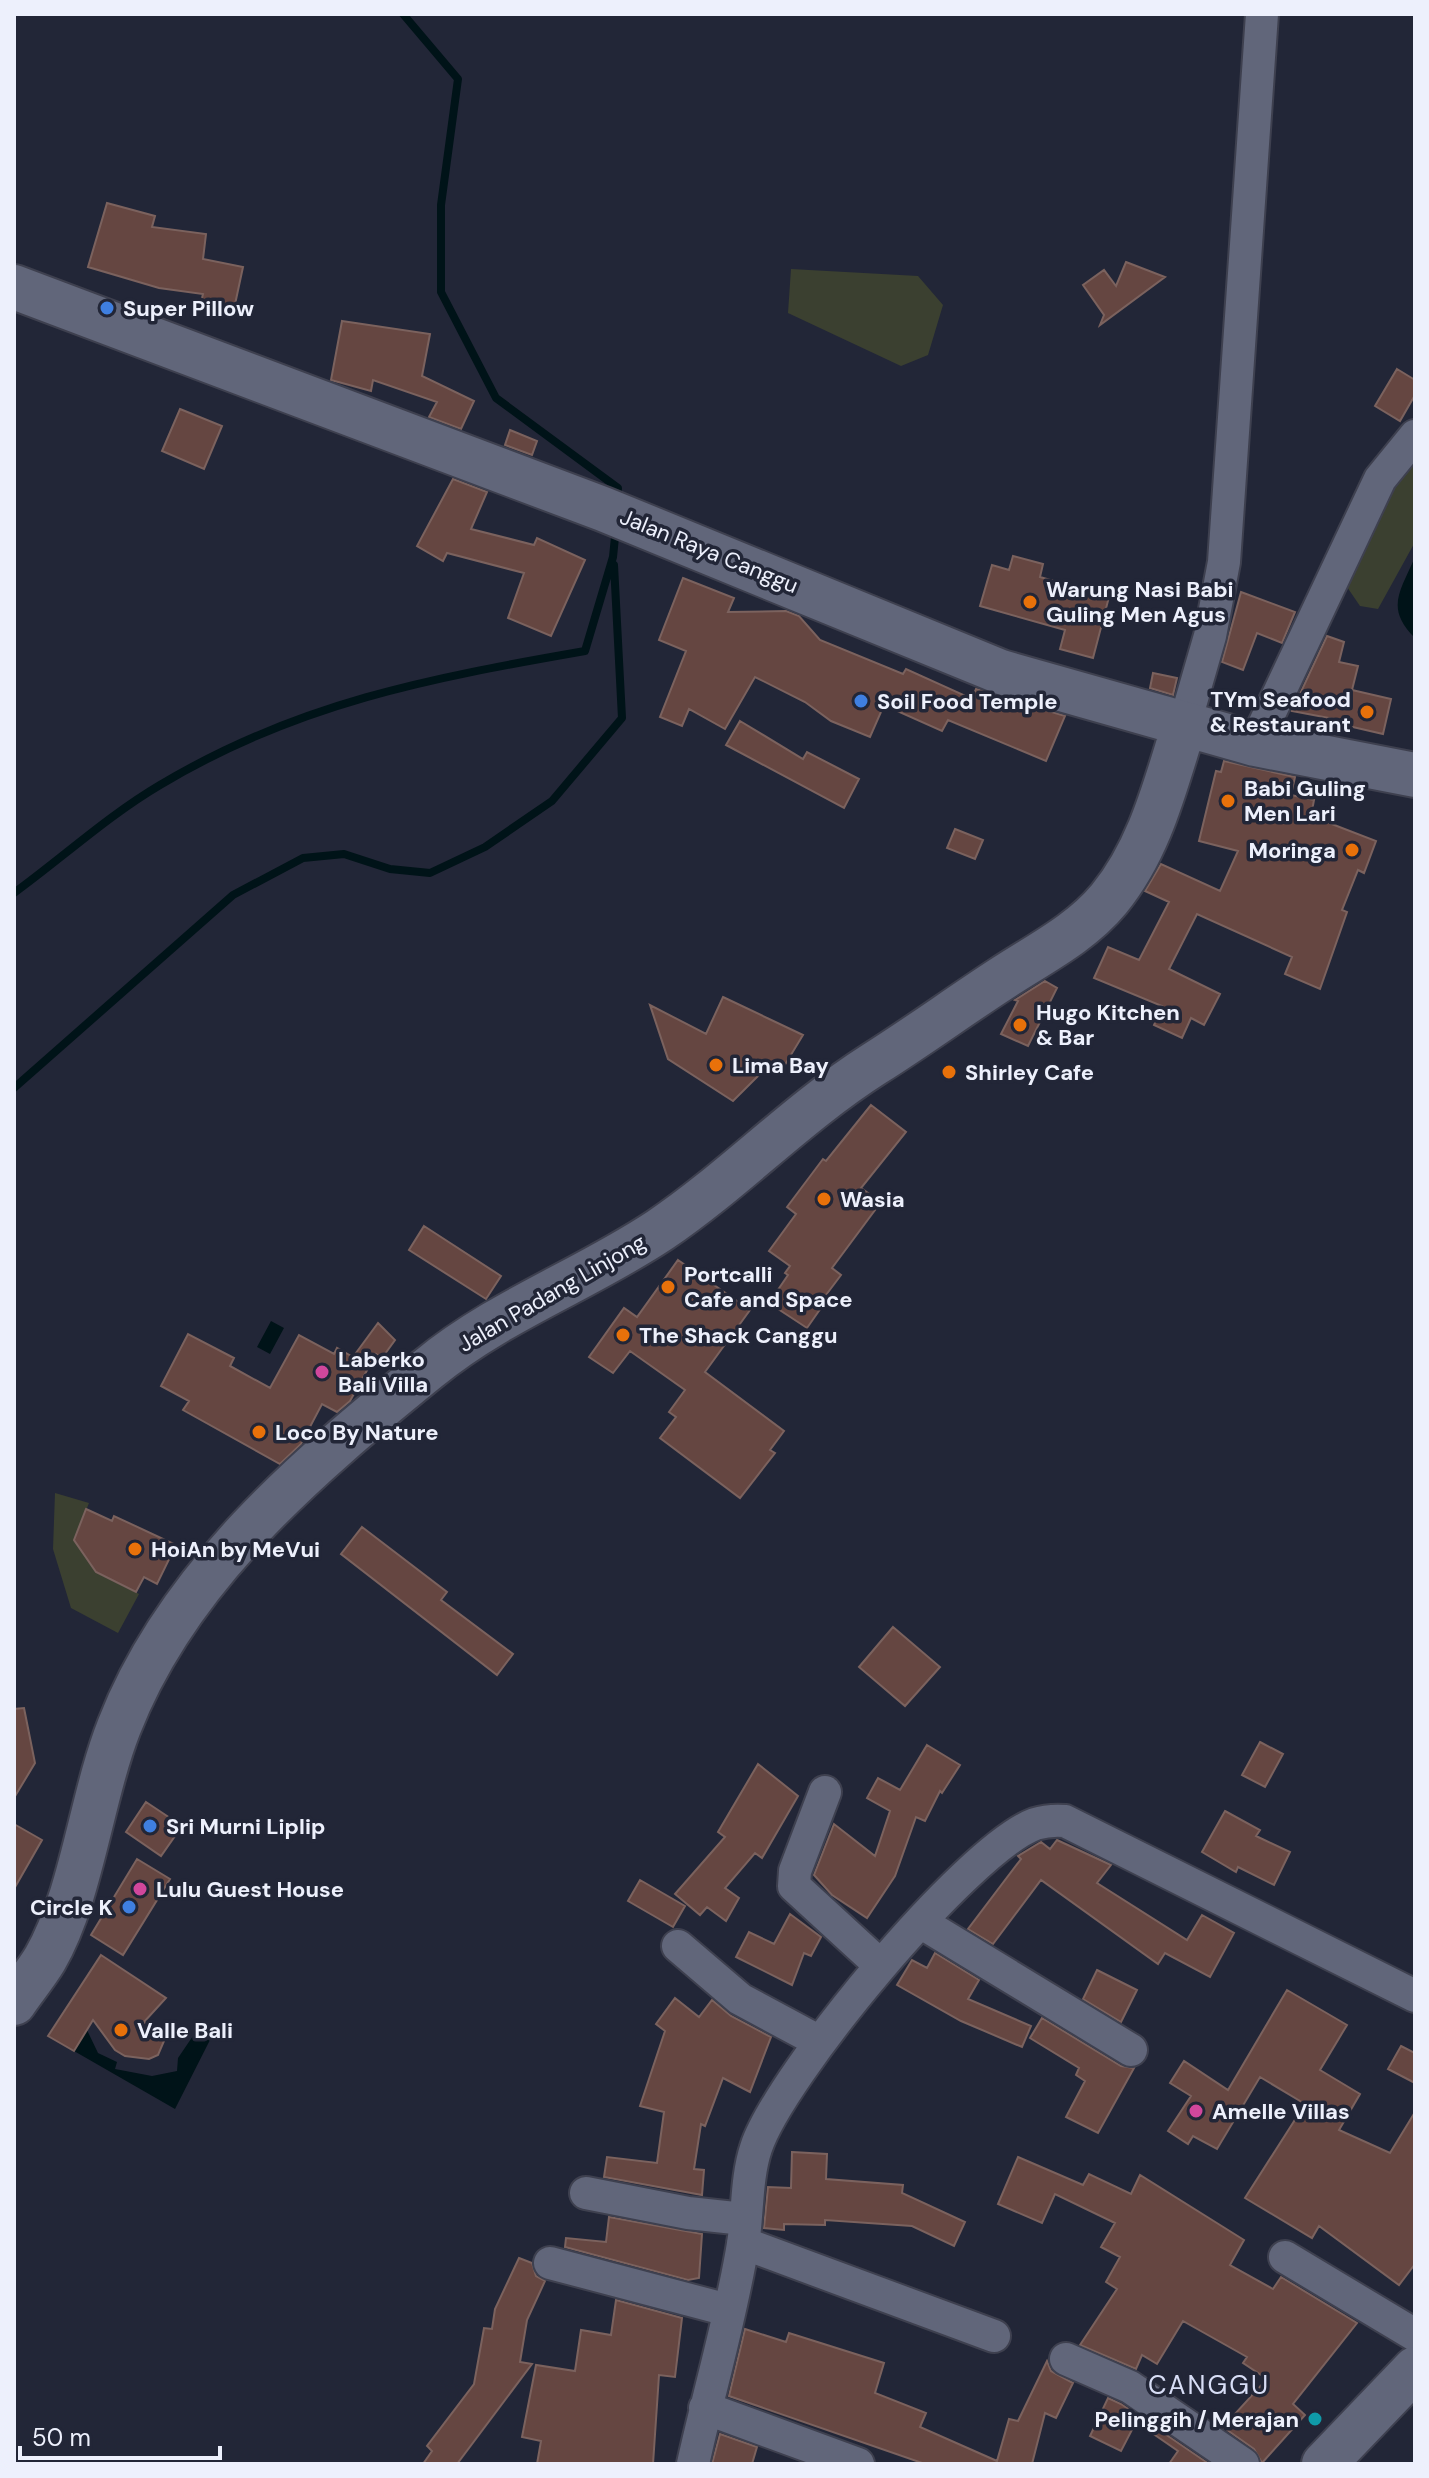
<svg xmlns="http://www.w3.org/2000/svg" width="1429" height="2478" font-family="'DM Sans',sans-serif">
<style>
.green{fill:#3b4030}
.water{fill:#001318}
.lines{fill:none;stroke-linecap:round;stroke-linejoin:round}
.stream{stroke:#001318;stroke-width:8}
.building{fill:#654641;stroke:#7b625e;stroke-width:2}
.street-casing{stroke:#3e404f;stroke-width:36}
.secondary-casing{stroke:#3e404f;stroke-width:48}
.street{stroke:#61667a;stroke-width:32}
.secondary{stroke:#61667a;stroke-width:44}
.shop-dot{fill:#3f7fe0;stroke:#222637;stroke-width:3}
.food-dot{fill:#e8710a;stroke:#222637;stroke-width:3}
.hotel-dot{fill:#d1479c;stroke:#222637;stroke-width:3}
.culture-dot{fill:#0f9aa8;stroke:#222637;stroke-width:3}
.labels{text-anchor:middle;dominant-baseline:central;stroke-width:7;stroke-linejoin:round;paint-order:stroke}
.poi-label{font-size:22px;font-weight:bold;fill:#edf0fc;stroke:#222637;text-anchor:start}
.street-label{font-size:22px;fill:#edf0fc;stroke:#222637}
.quarter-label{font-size:26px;letter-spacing:2px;fill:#d8def6;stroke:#222637}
</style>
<rect width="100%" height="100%" fill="#222637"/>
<path class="green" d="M791,269l127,7 25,29 -15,50 -27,11 -113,-53z
M1415,452v90l-37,67 -18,-3 -13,-19 21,-61z
M55,1493l34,10 -15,37 22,32 43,22 -21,39 -47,-25 -18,-59z"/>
<path class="water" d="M1415,557v81c-30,-30 -15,-46 0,-81z
M271,1321l13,7 -14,26 -13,-7z
M87,2030l11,23 19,9 -2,7 37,7 25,-5 1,-13 19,-28 14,8 -36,71 -101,-58z"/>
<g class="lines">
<path class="stream" d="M403,14l55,65 -17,126v87l55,106 122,90 -1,14
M14,893c48,-35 95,-78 146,-108 137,-82 270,-107 425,-134l28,-94 3,-30
M14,1088l219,-193 70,-37 41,-4 46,15 40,4 55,-26 67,-46 70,-83 -8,-153"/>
</g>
<path class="building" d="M107,203l48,13 -3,11 54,7 -3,25 40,8 -9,42 -33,-7 2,-8 -44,-6 -71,-21z
M1126,262l39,15 -65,48 4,-10 -21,-30 21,-15 12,16z
M342,321l88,13 -8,42 52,25 -13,28 -32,-12 8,-15 -64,-22 -2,11 -40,-11z
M1397,369l18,11v15l-15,26 -25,-15z
M180,409l42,17 -18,43 -42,-18z
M510,430l27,11 -5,14 -27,-10z
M453,479l34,13 -16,37 63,16 3,-7 48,22 -34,76 -43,-18 16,-45 -77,-20 -4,8 -26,-15z
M1013,556l30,8 -3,13 69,20 -16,61 -33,-9 5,-19 -85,-24 12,-41 17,5z
M683,578l51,20 -6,14 58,-1 13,5 21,24 83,34 3,-5 66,30 4,-10 89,27 -19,45 -98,-41 -6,11 -58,-26 -14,32 -39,-16 -26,-19 -50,-25 -30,52 -36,-20 -7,17 -22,-9 26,-66 -27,-11z
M1241,592l54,20 -13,31 -25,-10 -14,37 -21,-8z
M1327,636l17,6 -5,20 19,4 -6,24 39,9 -8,35 -39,-9 1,-4 -53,-10z
M1153,673l24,5 -4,17 -23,-7z
M740,721l63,38 4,-7 52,27 -15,29 -118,-63z
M1224,761l71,16 -4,18 23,5 -3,16 65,25 -12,32 -6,-3 -16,40 5,2 -27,77 -35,-15 7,-17 -95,-43 -28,55 51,25 -16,31 -13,-7 -9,20 -28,-13 8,-19 -68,-28 14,-31 31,13 30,-58 -24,-11 16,-27 59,27 18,-40 -39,-10 17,-70 5,1z
M955,829l28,11 -8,19 -28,-11z
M1045,981l12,7 -29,58 -27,-12 17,-33 -3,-1z
M723,997l80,38 -20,33 -11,-6 -39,39 -65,-42 -18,-54 56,29z
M871,1105l35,27 -45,56 20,14 -49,66 9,7 -21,28 3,2 -16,23 -38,-25 19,-28 -3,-2 5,-7 -21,-15 27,-37 -9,-7 36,-48 3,2z
M424,1226l77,50 -15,23 -77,-49z
M678,1260l72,50 -45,62 79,59 -14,19 5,3 -35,45 -80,-60 16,-21 -7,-5 16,-22 -55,-39 -17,22 -24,-16 35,-49 13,9z
M378,1323l17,17 -13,18 -6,-4 -26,47 -13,11 -15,-8 -21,40 -21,20 -97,-54 6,-9 -28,-15 27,-52 46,24 -4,8 40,22 29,-53 35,19 3,-6 16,9z
M86,1509l26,12 2,-5 62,29 -19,39 -13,-7 -8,15 -40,-20 -22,-32z
M362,1527l85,65 -6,8 72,54 -16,21 -156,-121z
M893,1627l47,40 -35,39 -46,-39z
M24,1708l11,55 -21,35v-89z
M1260,1742l23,12 -18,33 -23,-12z
M927,1745l33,20 -18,28 -2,-2 -15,30 -9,-4 -21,59 -28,42 -35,-23 -18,-20 20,-51 41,32 15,-45 -23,-13 11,-20 22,12z
M758,1764l40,32 -36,62 -7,-5 -30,35 14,10 -13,23 -19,-14 -7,8 -25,-21 50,-57 -7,-5z
M146,1802l36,24 -21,30 -35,-24z
M1225,1811l35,19 -4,6 34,16 -16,33 -36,-18 -2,5 -34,-20z
M14,1824l28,16 -28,49z
M1057,1840l54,25 -14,18 90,57 15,-25 32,18 -24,44 -45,-24 -7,11 -117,-84 -48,64 -25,-15 53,-70 -3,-3 23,-14 9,7z
M137,1859l33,20 -47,76 -32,-20z
M640,1880l45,26 -12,21 -45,-26z
M790,1914l31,23 -10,19 -7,-3 -12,32 -56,-28 13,-25 25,12z
M935,1953l44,27 -11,19 63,27 -9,21 -61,-26 -64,-36 15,-25 15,8z
M101,1955l65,43 -22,24 20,19 -6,14 -9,4 -24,-3 -10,-6 -22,-30 -19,31 -26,-15z
M1097,1970l40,20 -16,32 -38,-23z
M1287,1990l60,35 -27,45 40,24 -21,36 51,23 25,-41v152l-16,21 -80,-59 -7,12 -67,-40 60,-94 -45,-27 -43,72 -24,-13 -5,8 -20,-13 23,-35 -21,-13 14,-22 44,29z
M675,1998l24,19 13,-17 19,16 40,21 -21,55 -27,-14 -18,48 -4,-2 -7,45 10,1 -2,25 -98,-18 3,-20 50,6 7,-51 -24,-6 25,-75 -9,-7z
M1042,2018l79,48 13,2 -36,65 -32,-16 19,-36 -9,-6 3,-7 -49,-30z
M1401,2046l14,7v30l-27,-14z
M792,2152l35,2 -1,25 77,6 -1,8 63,29 -11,24 -42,-20 -87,-6v5l-41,-1v6l-20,-2 4,-41 23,1z
M1018,2157l65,28 6,-11 42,20 9,-19 104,65 -14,25 43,24 8,-12 76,46 -64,81 12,11 -43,48 -8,-14 -31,-22 44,-48 -24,-16 4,-6 -64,-36 -26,43 -15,-9 -6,14 -56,-24 37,-56 -11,-7 14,-25 -19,-10 14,-24 -60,-29 -13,29 -44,-19z
M609,2217l93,17 -3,44 -11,2 -123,-33 1,-9 40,4z
M519,2258l13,5 4,13 9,5 -18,39 -7,42 12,2 -75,100h-34l9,-13 -5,-5 47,-62 10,-56 8,1 3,-20z
M616,2300l66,18 -7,59 -16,-2 -6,89h-116l4,-23 -19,-4 14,-72 39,6 6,-41 30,5z
M745,2329l41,13 3,-9 95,30 -9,30 51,20 -6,14 77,34 12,-42 9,2 29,-60 4,10 22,12 -17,35 -11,-5 -13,51h-107l-196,-68z
M1108,2398l13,6 88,60h-40l9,-13 -42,-29 -15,29 -31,-15z
M720,2434l37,13 -5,17h-40z"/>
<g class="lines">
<g class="street-casing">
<path id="street" d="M1184,726l26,-90 14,-74 38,-548
M1255,744l125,-265 35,-43
M825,1792l-30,79 -1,15 86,79
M922,1923l209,127
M678,1946l62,53 80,43
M586,2193l102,20 56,6
M743,2243l251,93
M1285,2257l130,78
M550,2263l178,47
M1066,2359l64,28 113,77
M705,2408l153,56
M693,2464c16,-73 38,-146 50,-220 5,-31 3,-66 13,-96 23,-71 210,-298 279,-324 10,-3 19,-4 30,-3l350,175"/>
</g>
<g class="secondary-casing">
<path id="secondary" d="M14,287l589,222 398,163 254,72 160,31
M14,2003c10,-15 22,-29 31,-44 37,-64 46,-161 74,-232 58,-150 187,-259 309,-358 70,-58 157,-89 232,-139 75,-51 137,-117 214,-166 43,-27 84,-57 127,-85 38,-25 79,-45 108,-80 41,-50 56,-113 75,-173
M1324,2464l91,-95"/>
</g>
<use href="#street" class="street"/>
<use href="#secondary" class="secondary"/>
</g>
<g class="shop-dot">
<circle cx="107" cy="308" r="8"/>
<circle cx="861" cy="701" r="8"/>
<circle cx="150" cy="1826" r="8"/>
<circle cx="129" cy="1907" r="8"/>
</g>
<g class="food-dot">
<circle cx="1030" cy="602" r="8"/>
<circle cx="1367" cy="712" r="8"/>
<circle cx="1228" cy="801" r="8"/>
<circle cx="1352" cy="850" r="8"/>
<circle cx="1020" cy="1025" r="8"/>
<circle cx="716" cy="1065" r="8"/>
<circle cx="949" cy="1072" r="8"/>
<circle cx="824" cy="1199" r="8"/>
<circle cx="668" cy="1287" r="8"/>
<circle cx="623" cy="1335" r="8"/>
<circle cx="259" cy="1432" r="8"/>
<circle cx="135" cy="1549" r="8"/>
<circle cx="121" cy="2030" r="8"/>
</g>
<g class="hotel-dot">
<circle cx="322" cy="1372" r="8"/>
<circle cx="140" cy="1889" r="8"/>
<circle cx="1196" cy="2111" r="8"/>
</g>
<circle class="culture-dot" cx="1315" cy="2419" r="8"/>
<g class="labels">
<g class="poi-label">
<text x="123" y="308">Super Pillow</text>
<text x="1046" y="589">Warung Nasi Babi<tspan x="1046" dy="25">Guling Men Agus</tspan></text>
<text x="1351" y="699" text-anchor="end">TYm Seafood<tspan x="1351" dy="25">&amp; Restaurant</tspan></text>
<text x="877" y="701">Soil Food Temple</text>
<text x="1244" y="788">Babi Guling<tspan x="1244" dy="25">Men Lari</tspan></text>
<text x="1336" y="850" text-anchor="end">Moringa</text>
<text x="1036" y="1012">Hugo Kitchen<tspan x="1036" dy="25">&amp; Bar</tspan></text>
<text x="732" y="1065">Lima Bay</text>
<text x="965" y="1072">Shirley Cafe</text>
<text x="840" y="1199">Wasia</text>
<text x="684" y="1274">Portcalli<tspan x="684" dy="25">Cafe and Space</tspan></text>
<text x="639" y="1335">The Shack Canggu</text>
<text x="338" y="1359">Laberko<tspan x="338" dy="25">Bali Villa</tspan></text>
<text x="275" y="1432">Loco By Nature</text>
<text x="151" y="1549">HoiAn by MeVui</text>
<text x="166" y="1826">Sri Murni Liplip</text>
<text x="156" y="1889">Lulu Guest House</text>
<text x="113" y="1907" text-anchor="end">Circle K</text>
<text x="137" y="2030">Valle Bali</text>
<text x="1212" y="2111">Amelle Villas</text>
<text x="1299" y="2419" text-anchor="end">Pelinggih / Merajan</text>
</g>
<g class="street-label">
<text transform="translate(709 551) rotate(22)">Jalan Raya Canggu</text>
<text transform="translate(552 1293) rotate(-30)">Jalan Padang Linjong</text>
</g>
<g class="quarter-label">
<text x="1209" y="2385">CANGGU</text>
</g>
</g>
<rect width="1429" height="2478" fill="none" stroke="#edf0fc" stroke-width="32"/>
<path d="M20 2446v12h200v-12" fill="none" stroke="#edf0fc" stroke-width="4"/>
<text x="32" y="2446" font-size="24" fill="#edf0fc" stroke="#222637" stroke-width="6" paint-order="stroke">50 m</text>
</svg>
